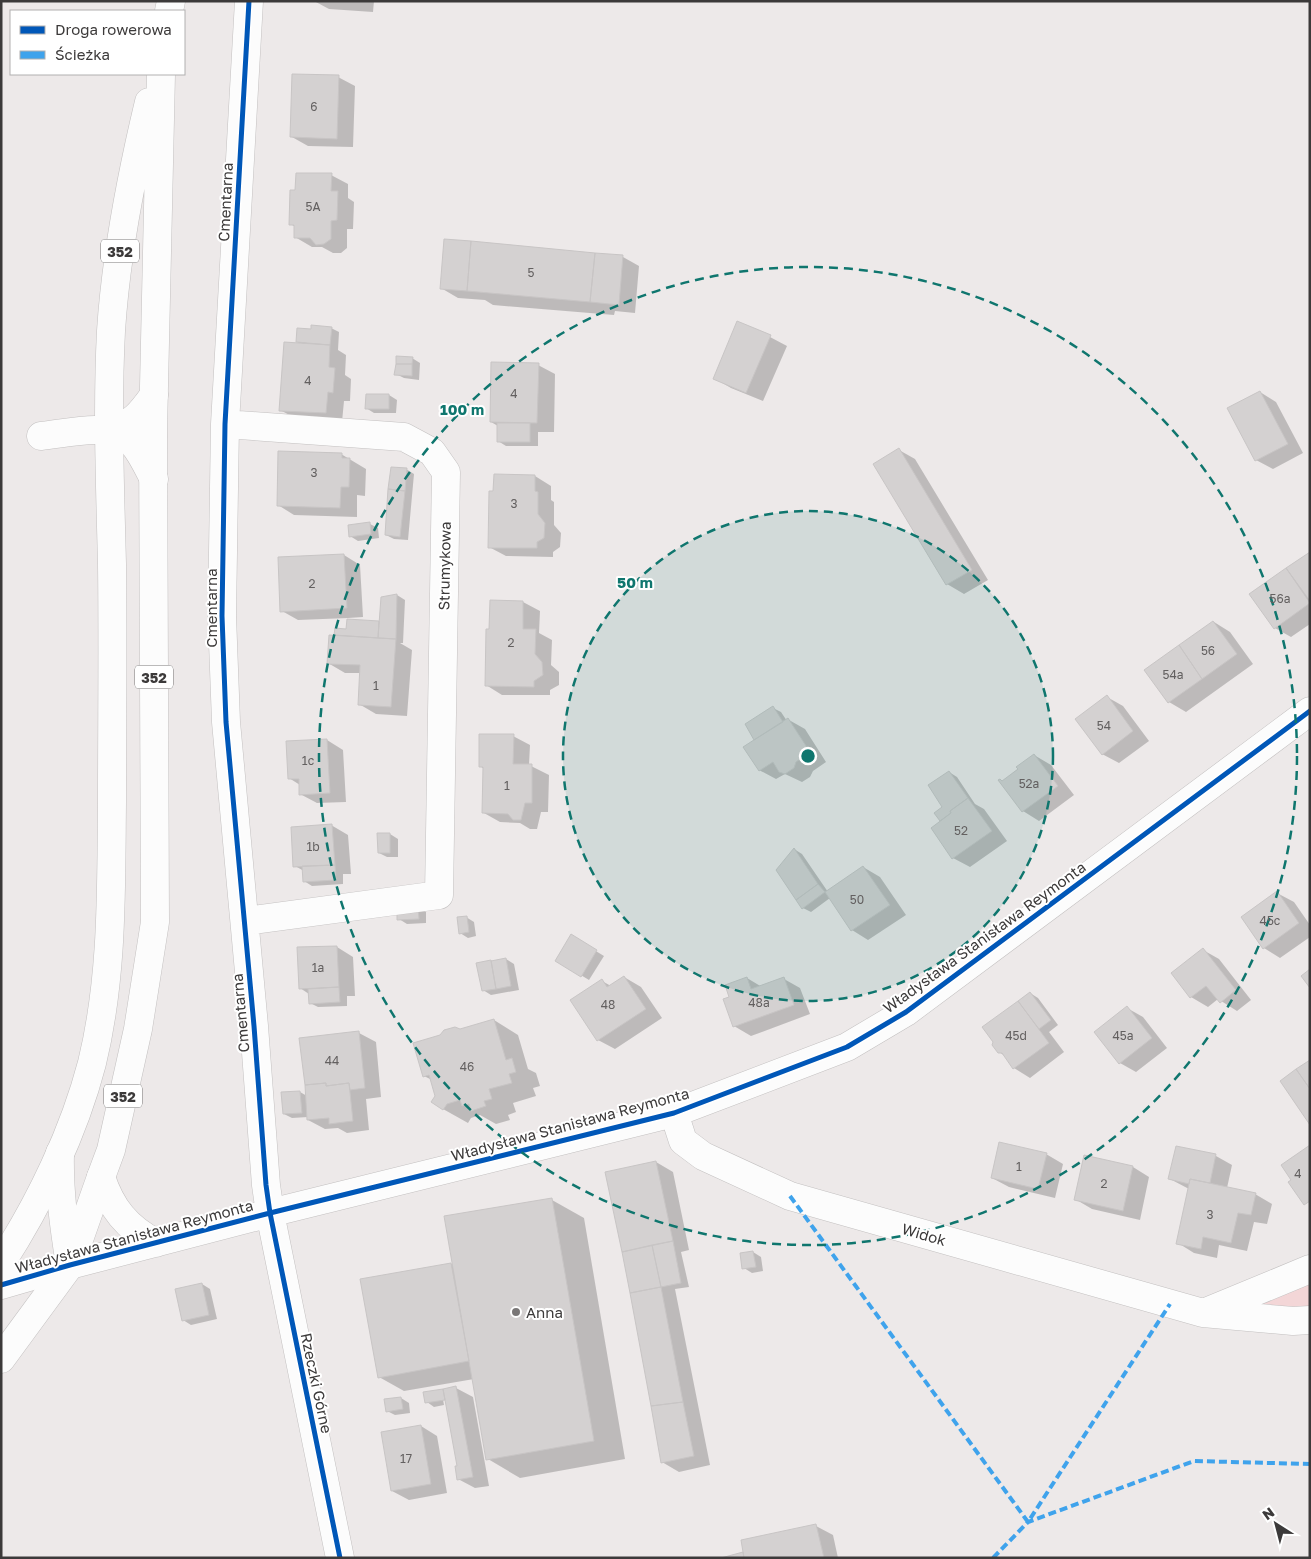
<svg xmlns="http://www.w3.org/2000/svg" width="1311" height="1559" font-family="'Golos Text',sans-serif">
<style>
.green{fill:#f3d6d7}
.shadow{fill:#0003}
.building{fill:#d4d1d1;stroke:#c8c5c5}
.lines{fill:none;stroke-linecap:round;stroke-linejoin:round}
.minor-casing{stroke:#c3c0c0;stroke-width:29}
.major-casing{stroke:#c3c0c0;stroke-width:29}
.minor{stroke:#fcfcfc;stroke-width:28}
.major{stroke:#fcfcfc;stroke-width:28}
.quiet{stroke:#3fa3ec;stroke-width:4;stroke-dasharray:8 4;stroke-linecap:butt}
.cycleway-casing{stroke:#fff;stroke-width:8}
.cycleway{stroke:#0057b8;stroke-width:5}
.ring{fill:none;stroke:#0f766e;stroke-width:2.5;stroke-dasharray:9 6}
.poi-dot{fill:#7a7777;stroke:#fff;stroke-width:2}
.labels{text-anchor:middle;dominant-baseline:central;stroke-width:4;stroke-linejoin:round;paint-order:stroke}
.number-label{font-size:12px;fill:#636060}
.shield{fill:#fff;stroke:#767575;stroke-width:1}
.shield-label{font-size:14px;font-weight:bold;fill:#3c3a3a}
.street-label{font-size:15px;fill:#3c3a3a;stroke:#fff}
.poi-label{font-size:15px;fill:#3c3a3a;stroke:#fff;text-anchor:start}
.centre{fill:#0f766e;stroke:#fff;stroke-width:2.5}
.ring-label{font-size:15px;text-anchor:middle;font-weight:bold;fill:#0f766e;stroke:#fff;stroke-width:4;stroke-linejoin:round;paint-order:stroke}
</style>
<rect width="100%" height="100%" fill="#ede9e9"/>
<path class="green" d="M1310,1269v51l-62,-3 -2,-22z"/>
<path class="shadow" d="M314,1h60l-1,11 -44,-3z
M338,77l17,9 -2,61 -45,-1 -16,-9z
M331,175l17,9v14l6,4 -1,27h-6v19l-6,5h-8l-11,-6h-10l-17,-10 1,-10 -6,-3 6,-32z
M595,254l28,3 16,9 -4,47 -20,-2 -1,4 -121,-10 -8,-5 -27,-2 -17,-10z
M331,328l8,4 -1,18 8,5 -1,20 6,4 -1,22h-6l-2,21 -45,-3 -17,-9 22,-66 -5,-2z
M770,337l17,9 -24,55 -32,-13 -17,-10z
M412,358l8,5 -1,17 -15,-2 -8,-4z
M538,365l17,9 -1,58h-16v14h-32l-8,-5v-15l-7,-4z
M1260,392l16,10 27,51 -30,16 -17,-9z
M389,395l8,5 -1,13h-22l-8,-5z
M899,450l16,9 73,121 -24,14 -17,-10 -72,-120z
M341,454l25,15 -1,27 -8,-1v22l-63,-2 -16,-10z
M406,469l8,5 -6,66 -14,-1 -8,-4z
M535,476l16,10v14l3,2v23l7,8 -1,14 -7,5v5l-47,-1 -17,-9z
M370,524l8,4 1,10 -21,3 -8,-5z
M1310,554v70l-19,13 -16,-9 -24,-34z
M344,555l16,10 3,52 -15,1v2l32,2 2,-24 15,-3 8,5 -2,43h-3l12,7 -5,66 -31,-2 -17,-10 2,-31h-16l-17,-10 12,-26 -4,-3 11,-4 1,-12 -50,2 -16,-9z
M491,601l32,1 17,9 -1,22 13,7 -1,25 8,7v13l-9,5v5h-48l-16,-10z
M1214,622l16,10 23,32 -67,48 -17,-10 -23,-31z
M1107,697l16,9 26,35 -30,22 -17,-9z
M773,708l8,4 6,9 2,-1 16,9 21,33 -13,9 -3,6 -8,5 -17,-8 -9,5 -17,-9 -3,-30z
M513,736l17,9 -1,20 20,10 -1,37h-7l-4,17h-7l-10,-6 -20,-1 -16,-9v-44l-4,-3z
M327,740l16,10 3,52 -29,1 -17,-9v-9l-11,-7z
M1034,755l17,10 23,30 -35,26 -16,-10 -21,-28z
M949,772l8,5 18,27 9,5 23,32 -37,26 -17,-9 -11,-36 -6,-9 8,-6z
M331,825l17,10 3,39h-8v10l-31,2 -8,-5v-10l-9,-5z
M390,834l8,5v18h-11l-8,-4z
M794,849l8,5 26,38 35,-25 17,10 26,38 -38,25 -16,-10 -22,-32 -19,14 -8,-4z
M1277,893l17,9 16,23v12l-30,21 -16,-10z
M418,907l8,5v11l-19,1 -8,-5z
M466,917l8,5 2,14 -8,2 -8,-5z
M571,936l33,20 -15,24 -33,-20z
M337,947l16,10 2,39h-8v10l-29,1 -8,-4 -1,-9 -9,-6z
M1203,950l16,9 32,41 -14,11 -19,-12 -10,8 -17,-10 -18,-23z
M506,959l8,5 5,26 -28,5 -8,-5z
M624,977l17,10 21,31 -47,31 -17,-9 4,-59 9,5z
M747,978l15,9 22,-8 16,9 10,26 -59,22 -17,-10 -3,-28z
M1030,993l8,5 20,27 -9,7 15,20 -34,26 -16,-10 -9,-12 -6,-4 -5,-11 -10,-14z
M1127,1008l16,9 24,31 -31,24 -16,-9z
M494,1020l24,15 10,34 8,4 4,13 -7,2 3,8 -23,7 3,9 -8,3 2,5 -14,4 -16,-9 -9,3 -3,5 -25,-14 -7,-12 -4,-17 -8,-4 36,-45z
M359,1033l17,9 5,55 -15,2 3,31 -22,3 -9,-5 -13,1 -17,-9v-3l-16,1 -8,-4 16,-22 7,4z
M1177,1147l39,9 16,9 -5,23 28,6 17,10 -5,20 -13,-2 -7,29 -28,-6 -2,13 -23,-5 -16,-10 11,-54 -19,-10z
M1046,1154l17,10 -8,34 -46,-11 -17,-9z
M1085,1156l48,11 16,10 -9,43 -48,-11 -17,-10z
M656,1162l17,10 16,78 -8,2 8,35 -14,2 35,176 -31,7 -17,-10z
M552,1200l32,18 41,241 -105,19 -32,-19 -14,-80 -70,12 -25,-14 -18,-97 90,-16 3,1z
M753,1252l8,5 2,14 -11,2 -8,-5z
M202,1284l8,5 7,30 -26,6 -8,-5z
M456,1388l17,9 16,89 -14,2 -17,-9 -2,-12h3l-14,-73h-3l2,11 -10,2 -7,-5 -2,-9z
M401,1398l8,5 1,10 -15,2 -8,-4z
M421,1426l16,10 10,57 -38,7 -17,-9z
M816,1526l17,9 5,23h-112l18,-5z"/>
<path class="building" d="M292,74l47,1 -2,64 -47,-2z
M296,173h36l-1,18h7l-1,29 -6,1v18l-7,5 -8,1 -6,-7h-16v-13h-5l1,-35h5z
M444,239l27,2 -4,50 -27,-2z
M471,241l124,12 -5,49 -123,-11z
M595,253l28,2 -4,50 -29,-3z
M737,321l34,14 -25,58 -33,-14z
M311,325l21,2 -2,18 -34,-3 1,-14 14,1z
M284,342l46,3 -1,22 6,1 -2,25 -5,-1 -2,21 -47,-2z
M396,356l17,1 -1,7h-16z
M491,362l48,1 -2,60 -47,-1z
M396,364h16v12l-18,-1z
M1260,391l28,53 -33,17 -28,-53z
M366,394h23v15h-24z
M497,423h33v19h-33z
M899,448l73,122 -26,15 -73,-121z
M278,451l64,2v5h8l-1,29h-8l-1,21 -63,-2z
M391,467l16,1 -2,23 -17,-2z
M494,474l41,1v16l3,1v22l7,9 -1,15 -7,4v6h-49l1,-57h4z
M388,489l17,2 -5,46 -15,-2z
M370,522l1,12 -22,3 -1,-12z
M1310,552v49l-24,-33z
M344,554l3,54 -67,4 -2,-55z
M1286,568l24,35 -36,26 -25,-35z
M397,594l-1,45 -18,-1 3,-41z
M490,600l33,1v28h13l-1,25 7,8 1,13 -9,6v6l-49,-1 1,-57h3z
M347,619l32,2 -1,17 -44,-3 1,-7 11,1z
M1213,621l24,33 -35,25 -23,-34z
M329,635l67,4 -5,68 -33,-2 2,-40 -33,-1z
M1179,645l23,34 -34,24 -24,-33z
M1107,695l26,36 -31,24 -27,-36z
M773,706l10,16 -29,18 -9,-16z
M788,718l22,34 -14,10 -2,6 -9,6 -6,-2 -6,-10 -14,9 -16,-24z
M479,734h35l-1,30h19v39h-7l-4,17h-8l-5,-6 -26,-1 1,-46h-4z
M327,739l3,54 -31,2v-16h-11l-2,-38z
M1034,754l24,32 -36,26 -24,-32 2,-1 2,2 16,-12 -2,-2z
M949,771l19,27 -18,13 1,2 -11,8 -6,-8 8,-6 -14,-22z
M968,798l24,33 -40,28 -21,-31 20,-15 -1,-2z
M332,824l3,41 -42,2 -2,-40z
M377,833h13v20h-12z
M794,848l24,36 -22,16 -20,-30z
M335,865l1,15 -33,2 -1,-16z
M863,866l27,39 -39,26 -26,-39z
M818,884l7,8 -23,17 -6,-9z
M1277,891l22,32 -36,26 -22,-32z
M418,906l1,13 -22,1v-13z
M467,916l2,16 -10,2 -2,-17z
M571,934l26,16 -16,27 -26,-16z
M337,946l2,41 -40,2 -2,-42z
M1203,948l33,42 -16,13 -14,-17 -16,12 -19,-25z
M506,958l5,28 -15,3 -5,-28z
M491,960l5,29 -14,2 -6,-28z
M1310,969v19l-9,-12z
M624,976l22,33 -49,32 -27,-41 32,-21 5,8z
M747,977l4,12 33,-12 10,28 -61,22 -10,-28 6,-2 -4,-12z
M339,987l1,15 -31,2 -1,-15z
M1030,992l21,28 -12,9 -21,-28z
M1018,1001l31,42 -36,26 -11,-16h-4l-6,-8 1,-3 -11,-15z
M1127,1006l25,32 -33,26 -25,-32z
M494,1019l12,41 6,-2 4,14 -7,2 3,9 -23,6 3,10 -8,2 2,5 -15,5 -2,-7 -7,2 -2,-6 -13,4 -4,6 -12,-8 4,-6 -6,-21 -6,2 -10,-34 27,-8 4,-5 11,-3 5,2z
M359,1031l6,57 -15,2 -1,-7 -23,3v-3l-21,2 -6,-47z
M1310,1060v29l-14,-20z
M1296,1069l14,20v36l-30,-44z
M326,1083v3l23,-3 4,38 -24,3v-6l-22,2 -2,-35z
M300,1091l2,22 -19,1 -2,-22z
M999,1142l48,11 -9,36 -47,-11z
M1310,1145v56l-6,4 -16,-23 3,-2 -10,-15z
M1176,1146l40,8 -6,29 -20,-4 -1,5 -21,-5z
M1084,1155l49,11 -10,45 -49,-11z
M656,1161l17,80 -51,11 -17,-80z
M1190,1179l66,14 -5,22 -13,-2 -7,30 -28,-6 -2,12 -25,-5z
M552,1198l42,243 -108,19 -42,-244z
M673,1241l8,42 -20,4 -9,-42z
M652,1245l9,42 -31,6 -8,-41z
M753,1251l3,16 -14,2 -2,-16z
M451,1263l18,98 -91,17 -18,-99z
M202,1283l7,32 -27,6 -7,-32z
M661,1287l22,115 -32,4 -21,-113z
M456,1386l17,91 -16,3 -2,-14h2l-14,-77z
M443,1389l2,11 -20,3 -2,-11z
M401,1397l2,12 -17,3 -2,-13z
M683,1402l11,54 -33,7 -10,-57z
M421,1425l10,59 -40,7 -10,-59z
M816,1524l8,34h-80l-3,-18z
M743,1552l1,6h-23z"/>
<g class="lines">
<g class="minor-casing">
<path id="minor" d="M249,1l-24,423 -3,192 4,106 28,304 12,159 4,28 70,345
M225,424l179,13 28,15 14,20 -7,423 -194,26
M110,431c24,-9 29,-15 44,-36
M41,436c23,-2 65,-13 85,1 13,9 20,28 28,42
M674,1113l9,28 20,15 87,40 413,117 90,8 17,-1
M60,1153c-1,38 4,74 10,112
M101,1177c10,31 26,51 55,66
M1,1285l69,-20 200,-52 404,-100 173,-66 59,-35 404,-301
M1206,1312l104,-43"/>
</g>
<g class="major-casing">
<path id="major" d="M169,11l2,-10
M1,1263c39,-60 73,-131 91,-200 21,-86 19,-173 20,-261 0,-79 1,-159 0,-238 -2,-78 -5,-156 -1,-233 5,-77 20,-154 38,-229
M1,1359l69,-94 31,-88 10,-27 27,-121 17,-107 -2,-491 8,-357"/>
</g>
<use href="#minor" class="minor"/>
<use href="#major" class="major"/>
<path class="quiet" d="M790,1196l238,326 142,-218
M993,1558l35,-36 166,-61 116,3"/>
<g class="cycleway-casing">
<path id="cycleway" d="M249,1l-24,423 -3,192 4,106 28,304 12,159 4,28 70,345
M1,1285l69,-20 200,-52 404,-100 173,-66 59,-35 404,-301"/>
</g>
<use href="#cycleway" class="cycleway"/>
</g>
<circle cx="808" cy="756" r="245" fill="#0f766e" fill-opacity=".12"/>
<g class="ring">
<circle cx="808" cy="756" r="245"/>
<circle cx="808" cy="756" r="489"/>
</g>
<circle class="poi-dot" cx="516" cy="1312" r="5"/>
<g class="labels">
<g class="number-label">
<text x="314" y="106">6</text>
<text x="313" y="206">5A</text>
<text x="531" y="272">5</text>
<text x="308" y="380">4</text>
<text x="514" y="393">4</text>
<text x="314" y="472">3</text>
<text x="514" y="503">3</text>
<text x="312" y="583">2</text>
<text x="1280" y="598">56a</text>
<text x="511" y="642">2</text>
<text x="1208" y="650">56</text>
<text x="1173" y="674">54a</text>
<text x="376" y="685">1</text>
<text x="1104" y="725">54</text>
<text x="308" y="760">1c</text>
<text x="1029" y="783">52a</text>
<text x="507" y="785">1</text>
<text x="961" y="830">52</text>
<text x="313" y="846">1b</text>
<text x="857" y="899">50</text>
<text x="1270" y="920">45c</text>
<text x="318" y="967">1a</text>
<text x="759" y="1002">48a</text>
<text x="608" y="1004">48</text>
<text x="1016" y="1035">45d</text>
<text x="1123" y="1035">45a</text>
<text x="332" y="1060">44</text>
<text x="467" y="1066">46</text>
<text x="1019" y="1166">1</text>
<text x="1298" y="1173">4</text>
<text x="1104" y="1183">2</text>
<text x="1210" y="1214">3</text>
<text x="406" y="1458">17</text>
</g>
<g class="shield">
<rect x="101" y="239.5" width="38" height="23" rx="4"/>
<rect x="135" y="665.5" width="38" height="23" rx="4"/>
<rect x="104" y="1084.5" width="38" height="23" rx="4"/>
</g>
<g class="shield-label">
<text x="120" y="251">352</text>
<text x="154" y="677">352</text>
<text x="123" y="1096">352</text>
</g>
<g class="street-label">
<text transform="translate(225 202) rotate(-87)">Cmentarna</text>
<text transform="translate(444 566) rotate(-89)">Strumykowa</text>
<text transform="translate(211 608) rotate(-90)">Cmentarna</text>
<text transform="translate(984 937) rotate(-36)">Władysława Stanisława Reymonta</text>
<text transform="translate(240 1013) rotate(-95)">Cmentarna</text>
<text transform="translate(570 1124) rotate(-15)">Władysława Stanisława Reymonta</text>
<text transform="translate(924 1234) rotate(16)">Widok</text>
<text transform="translate(134 1236) rotate(-15)">Władysława Stanisława Reymonta</text>
<text transform="translate(317 1383) rotate(78)">Rzeczki Górne</text>
</g>
<g class="poi-label">
<text x="526" y="1312">Anna</text>
</g>
</g>
<circle cx="808" cy="756" r="8" class="centre"/>
<g class="ring-label">
<text x="462" y="415">100 m</text>
<text x="635" y="588">50 m</text>
</g>
<rect width="1311" height="1559" fill="none" stroke="#3c3a3a" stroke-width="5"/>
<rect x="10" y="10" width="175" height="65" fill="#ffffff" stroke="#b1b0b0"/>
<rect x="20" y="26" width="25" height="8" fill="#0057b8" stroke="#b1b0b0"/>
<text x="55" y="35" font-size="15" fill="#3c3a3a">Droga rowerowa</text>
<rect x="20" y="51" width="25" height="8" fill="#3fa3ec" stroke="#b1b0b0"/>
<text x="55" y="60" font-size="15" fill="#3c3a3a">Ścieżka</text>
<g transform="translate(1276 1524) rotate(324)" stroke="#ffffff" stroke-width="4" paint-order="stroke">
<path d="M0-4L9 19L0 12L-9 19Z" fill="#3c3a3a"/>
<text y="-8" font-size="14" font-weight="bold" text-anchor="middle" fill="#3c3a3a">N</text>
</g>
</svg>
